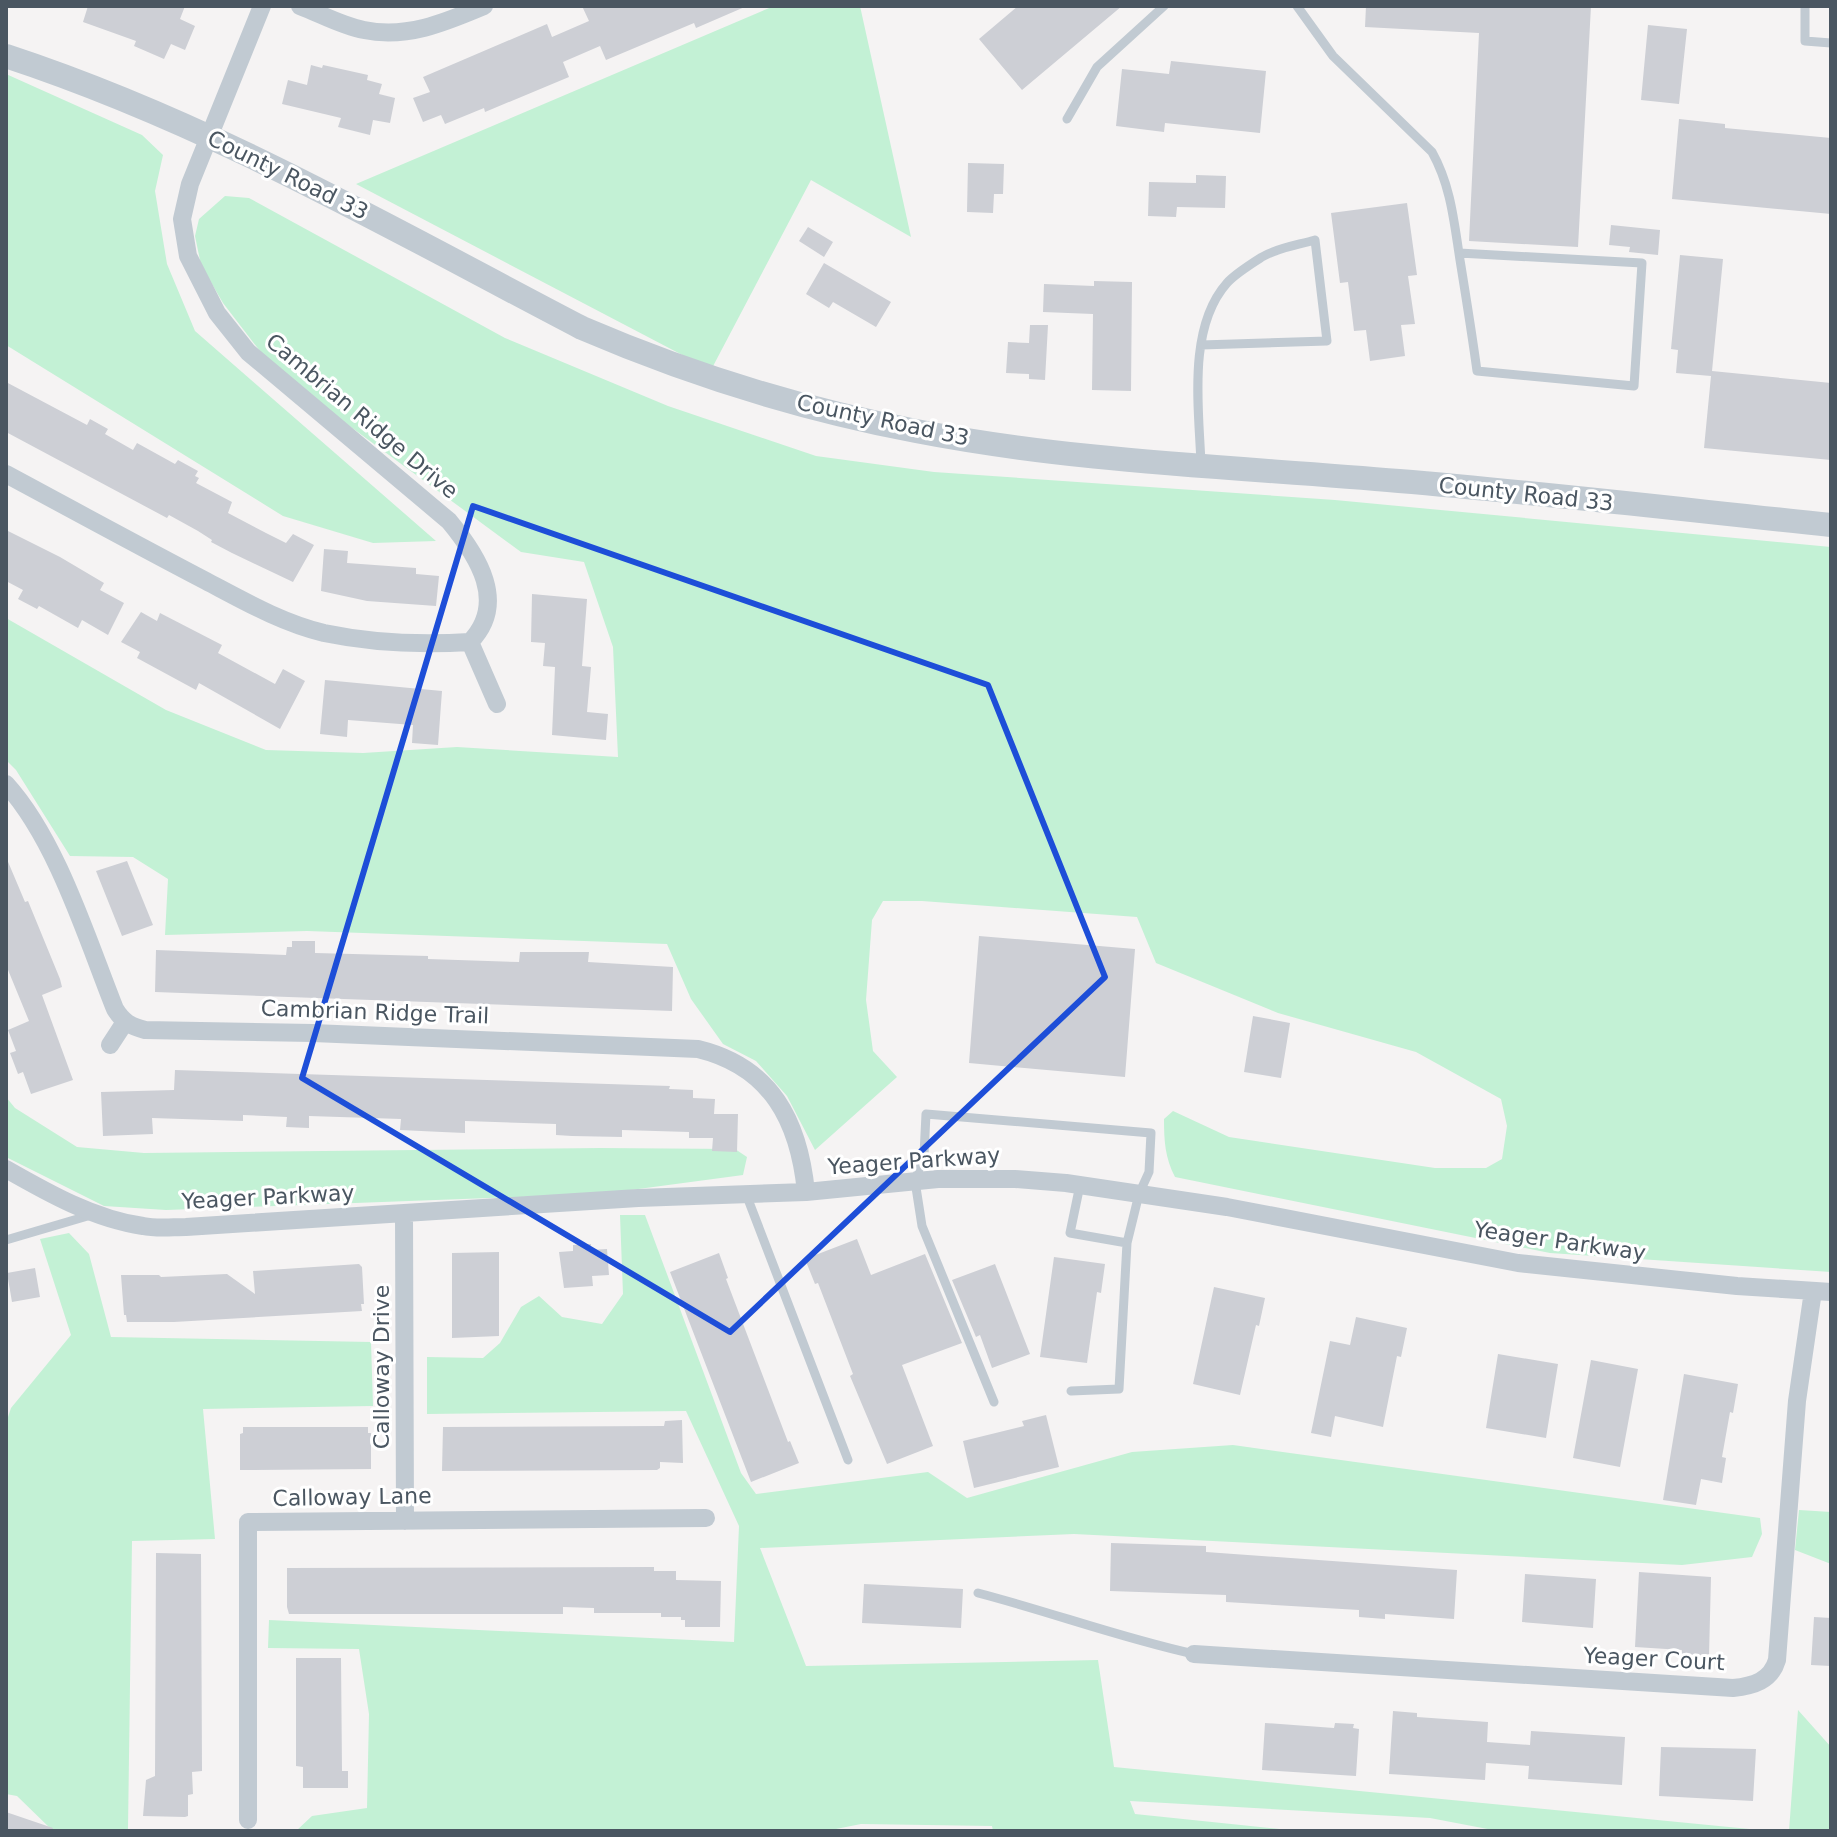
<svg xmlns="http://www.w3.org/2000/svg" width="1837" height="1837" font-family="'DejaVu Sans',sans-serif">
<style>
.green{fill:#c3f1d5}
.building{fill:#cdcfd5}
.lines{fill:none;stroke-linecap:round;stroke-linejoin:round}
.service{stroke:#c1cad2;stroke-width:9}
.minor{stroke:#c1cad2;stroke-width:18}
.tertiary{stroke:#c1cad2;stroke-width:24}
.marked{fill:none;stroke:#1d4ed8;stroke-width:6;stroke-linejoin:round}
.labels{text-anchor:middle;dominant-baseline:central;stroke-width:6;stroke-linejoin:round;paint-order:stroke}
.street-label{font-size:22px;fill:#4a5661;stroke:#fff}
</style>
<rect width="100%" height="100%" fill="#f5f3f3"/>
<path class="green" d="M774,6h86l51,231 -100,-57 -100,190 -355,-186z
M6,74l136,61 21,20 -8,36 12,73 28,67 241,210 -63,2 -90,-27 -277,-171z
M225,196l24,2 256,140 163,68 148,50 118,16 401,28 496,47v725l-281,-19 -375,-76c-10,-19 -11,-36 -11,-58l9,-8 56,26 206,31h51l16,-9 5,-33 -6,-27 -85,-47 -138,-39 -122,-50 -19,-46 -215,-16h-39l-11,19 -6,80 7,51 24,26 -82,73 -28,-54 -31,-35 -33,-17 -32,-45 -24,-55 -360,-13 -142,4 3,-56 -35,-22 -63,-1 -54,-86 -10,-10v-142l160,92 100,40 97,3 94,-6 161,10 -5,-110 -29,-85 -63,-10 -245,-180 -53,-69 -22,-38 -6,-29 4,-17z
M6,1097l9,11 62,39 67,6 456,-5 135,1 12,8 -4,18 -142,19 -435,16 -62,-4 -98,-49z
M620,1215h25l96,258 15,21 172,-22 39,26 165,-46 101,-7 527,73 2,16 -10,23 -70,8 -608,-31 -314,14 46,118 292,-6 16,107 656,64h-272l-68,-13 -300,-17 5,13 164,17h-306l-1,-5 -131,-2 -35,7h-530l16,-15 55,-8 2,-94 -10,-65 -91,-1 1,-28 465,22 5,-116 -53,-115 -259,3v-57l56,1 17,-15 21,-36 18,-11 23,21 40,7 21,-30z
M69,1233l20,21 22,83 260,5 2,64 -170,3 12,130 -83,2 -4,288 68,2h-143l-36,-35 -11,-2v-371l5,-15 60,-73 -31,-96z
M1799,1510l32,2v52l-36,-14z
M1798,1710l33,37v84h-42z"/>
<path class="building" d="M88,6h97l-5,13 15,7 -10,24 -14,-6 -7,15 -30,-13 2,-5 -53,-19z
M582,6h165l-51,22 -2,-5 -88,37 -6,-14 -37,16 6,15 -84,35 -1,-4 -39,16 -4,-9 -18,7 -10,-24 17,-6 -7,-15 124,-53 5,13 37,-16z
M1018,6h104l-100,84 -43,-51z
M1366,6h225l-13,241 -109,-6 10,-208 -114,-6z
M1648,25l39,4 -8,75 -38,-4z
M1171,61l95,10 -6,62 -95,-10 -1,9 -48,-6 6,-57 47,5z
M311,65l11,3 1,-3 45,10 -1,5 15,4 -3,10 16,4 -5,25 -17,-3 -3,15 -32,-8 3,-9 -59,-14 6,-24 19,5z
M1679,119l46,5v4l106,10v76l-159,-15z
M968,163l36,1 -1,30h-9l-1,19 -26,-1z
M1196,175l30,1 -1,32 -48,-1 -1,10 -28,-1 1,-34 47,1z
M1407,203l10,72 -9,1 7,48 -14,1 4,31 -35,5 -4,-31 -12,1 -6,-49 -8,1 -9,-70z
M1611,225l49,5 -2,25 -29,-3 1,-5 -21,-2z
M808,227l25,15 -9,15 -25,-16z
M1680,255l43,4 -11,112 119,12v77l-127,-12 7,-72 -35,-3 2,-23 -7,-1z
M824,263l67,39 -15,25 -43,-25 -4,6 -23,-14z
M1094,281l38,1 -1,109 -39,-1 1,-76 -50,-2 1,-28 50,2z
M1030,325h18l-3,55 -16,-1v-5l-23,-1 2,-31 21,1z
M6,382l81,43 3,-6 18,10 -3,5 28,16 4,-7 38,21 3,-4 20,11 -3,5 4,2 -3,5 36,19 -4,11 38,20 20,10 7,-9 21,11 -21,37 -61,-29 -21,-11 1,-2 -14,-9 -29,-16 -2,3 -161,-86z
M6,530l54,27 44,26 -4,7 24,13 -16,32 -26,-15 -4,8 -39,-22 -2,3 -19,-10 5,-9 -17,-9z
M324,549l24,2 -1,12 69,5v6l23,2 -3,30 -69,-5 -46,-10z
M532,594l55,5 -5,67 9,1 -4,45 21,2 -2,26 -54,-5 3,-68 -12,-1 2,-23 -14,-1z
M141,612l16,9 3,-8 62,32 -4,8 57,31 8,-15 22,12 -25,48 -81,-46 -3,7 -59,-32 3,-6 -19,-10z
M325,680l117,11 -4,54 -26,-2 1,-18 -65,-5 -1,17 -27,-3z
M6,857l19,45 3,-1 32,78 2,8 -20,8 31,85 -42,14 -8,-22 -5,2 -8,-21 6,-2 -8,-21 21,-9 -23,-56z
M127,861l26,64 -31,11 -26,-65z
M979,936l156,13 -10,128 -156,-14z
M292,941h23v12l113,3v3l91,3 1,-10h69l-1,10 85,5 -1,44 -517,-19 1,-42 130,5 1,-8h5z
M1253,1016l37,7 -9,55 -37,-6z
M175,1070l495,16 -1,3 24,1v8l22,1 -1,15h24l-1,38 -25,-1 1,-13h-24v-6l-67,-2v7l-50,-1 -16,-1v-11l-91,-3v12l-23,-1 -42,-2 1,-11 -92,-3v12l-23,-1 1,-10 -44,-2v6l-91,-3 1,16 -50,2 -2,-44 73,-2z
M857,1239l14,36 54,-21 37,89 -60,22 31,81 -46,18 -37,-88 3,-2 -35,-91 -3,1 -10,-25z
M591,1244v6l16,-1 2,26 -17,1 1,10 -29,2 -5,-36 14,-1v-6z
M499,1252v84l-47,2v-85z
M719,1253l9,25 -2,1 62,163 2,-1 9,22 -48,19 -81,-210z
M1054,1257l51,7 -4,29 -4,-1 -10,71 -47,-6z
M359,1264l3,3 2,37h-3l1,7 -188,11h-47l-1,-7h-2l-3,-40h38l2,2 66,-3 28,20 -2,-23z
M995,1264l35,90 -38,14 -12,-33 -4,2 -24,-57z
M35,1268l5,29 -28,5 -5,-29z
M1214,1287l51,11 -6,28 -3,-1 -16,70 -47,-11z
M1356,1317l51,11 -6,29 -4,-1 -14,71 -48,-11 -4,21 -20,-4 19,-92 20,4z
M1498,1354l60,10 -12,74 -60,-10z
M1591,1360l47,9 -18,98 -47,-9z
M1684,1374l54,10 -5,29 -3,-1 -8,45 4,1 -4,25 -21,-4 -5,26 -33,-5z
M1046,1415l13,52 -85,21 -11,-47 61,-15 -2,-5z
M682,1420l1,43 -23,-1v6l-3,2 -215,1 1,-44 221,-1 1,-5z
M243,1427h125v6h3v36l-131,1v-36l3,-1z
M1111,1543l95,3v6l251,18 -3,49 -69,-5v5l-26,-2v-7l-133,-8v-7l-116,-4z
M156,1553l45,1 1,217 -10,1 1,22 -5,1v21l-3,1 -42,-1 3,-36 9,-4z
M654,1567v4h22v9l45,1 -1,46h-35v-7h-4v-3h-20v-4h-67v-5l-31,-1v7h-274l-2,-7v-39z
M1639,1572l72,5 -2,79 -28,-2 1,-4 -47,-3z
M1525,1574l71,5 -3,49 -71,-6z
M864,1584l99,5 -2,39 -99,-5z
M1814,1617l17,1v48l-20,-1z
M296,1658h45l1,113h6v17h-45v-21l-7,-1z
M1393,1711l24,2v4l71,5 -1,20 43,3 1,-14 94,6 -3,48 -94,-6 1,-13 -43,-3 -1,17 -96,-6z
M1265,1723l69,5 1,-5 19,1 -1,4 6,1 -3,47 -94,-6z
M1661,1747l95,2 -3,52 -94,-5z
M6,1812l47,16 -1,3h-46z"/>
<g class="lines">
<path class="service" d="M1297,6l36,50 99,96c19,34 22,70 28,108 6,37 12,74 17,111l157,15 8,-123 -183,-10
M1805,6v35l26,2
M1067,119l30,-52 67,-61
M1201,345l126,-4 -12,-101c-17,5 -38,8 -53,17 -11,7 -27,17 -35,26 -40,45 -28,126 -26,181
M746,1194l102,266
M6,1240l85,-25
M1071,1391l48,-2 8,-146
M994,1402l-72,-176 -7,-45 9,-26 2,-41 225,19 -2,39 -10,22 -12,49 -57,-10 10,-48
M978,1593c73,19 143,45 216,61"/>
<path class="minor" d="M262,6l-72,178 -8,35 6,37 29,57 31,39 201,169c29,35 59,82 21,121
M300,6c21,8 42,20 64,24 43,9 82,-8 120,-24
M6,474c67,36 133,72 200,107 38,20 76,42 118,52 48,10 98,12 146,9l27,62
M6,784c51,56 81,155 109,225 8,13 15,17 30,21l168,3 385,16c74,18 101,73 108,143
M110,1045l15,-23
M6,1169c42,24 88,50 137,57 14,3 29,1 43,1l452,-29 168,-6 132,-13h77l51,4 161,24 291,56 219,23 94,6
M404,1213l1,308
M1194,1654l539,34c20,-2 38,-7 44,-28l20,-259 16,-110
M248,1820v-298l458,-4"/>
<path class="tertiary" d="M6,56c204,67 386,173 576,272 107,46 219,81 334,103 159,31 322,36 483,50 144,12 288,29 432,44"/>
</g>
<path class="marked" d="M473,506l515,179 117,292 -375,355 -428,-254z"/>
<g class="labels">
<g class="street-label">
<text transform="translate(288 175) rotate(26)">County Road 33</text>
<text transform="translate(362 416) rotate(40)">Cambrian Ridge Drive</text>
<text transform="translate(883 420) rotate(12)">County Road 33</text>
<text transform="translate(1526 494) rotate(6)">County Road 33</text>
<text transform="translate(375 1012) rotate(2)">Cambrian Ridge Trail</text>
<text transform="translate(914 1161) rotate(-4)">Yeager Parkway</text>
<text transform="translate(268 1197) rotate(-3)">Yeager Parkway</text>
<text transform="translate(1560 1241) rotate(8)">Yeager Parkway</text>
<text transform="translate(381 1367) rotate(-90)">Calloway Drive</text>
<text transform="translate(352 1497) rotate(-1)">Calloway Lane</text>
<text transform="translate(1654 1659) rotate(3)">Yeager Court</text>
</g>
</g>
<rect width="1837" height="1837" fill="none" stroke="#4a5661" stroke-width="16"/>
</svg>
